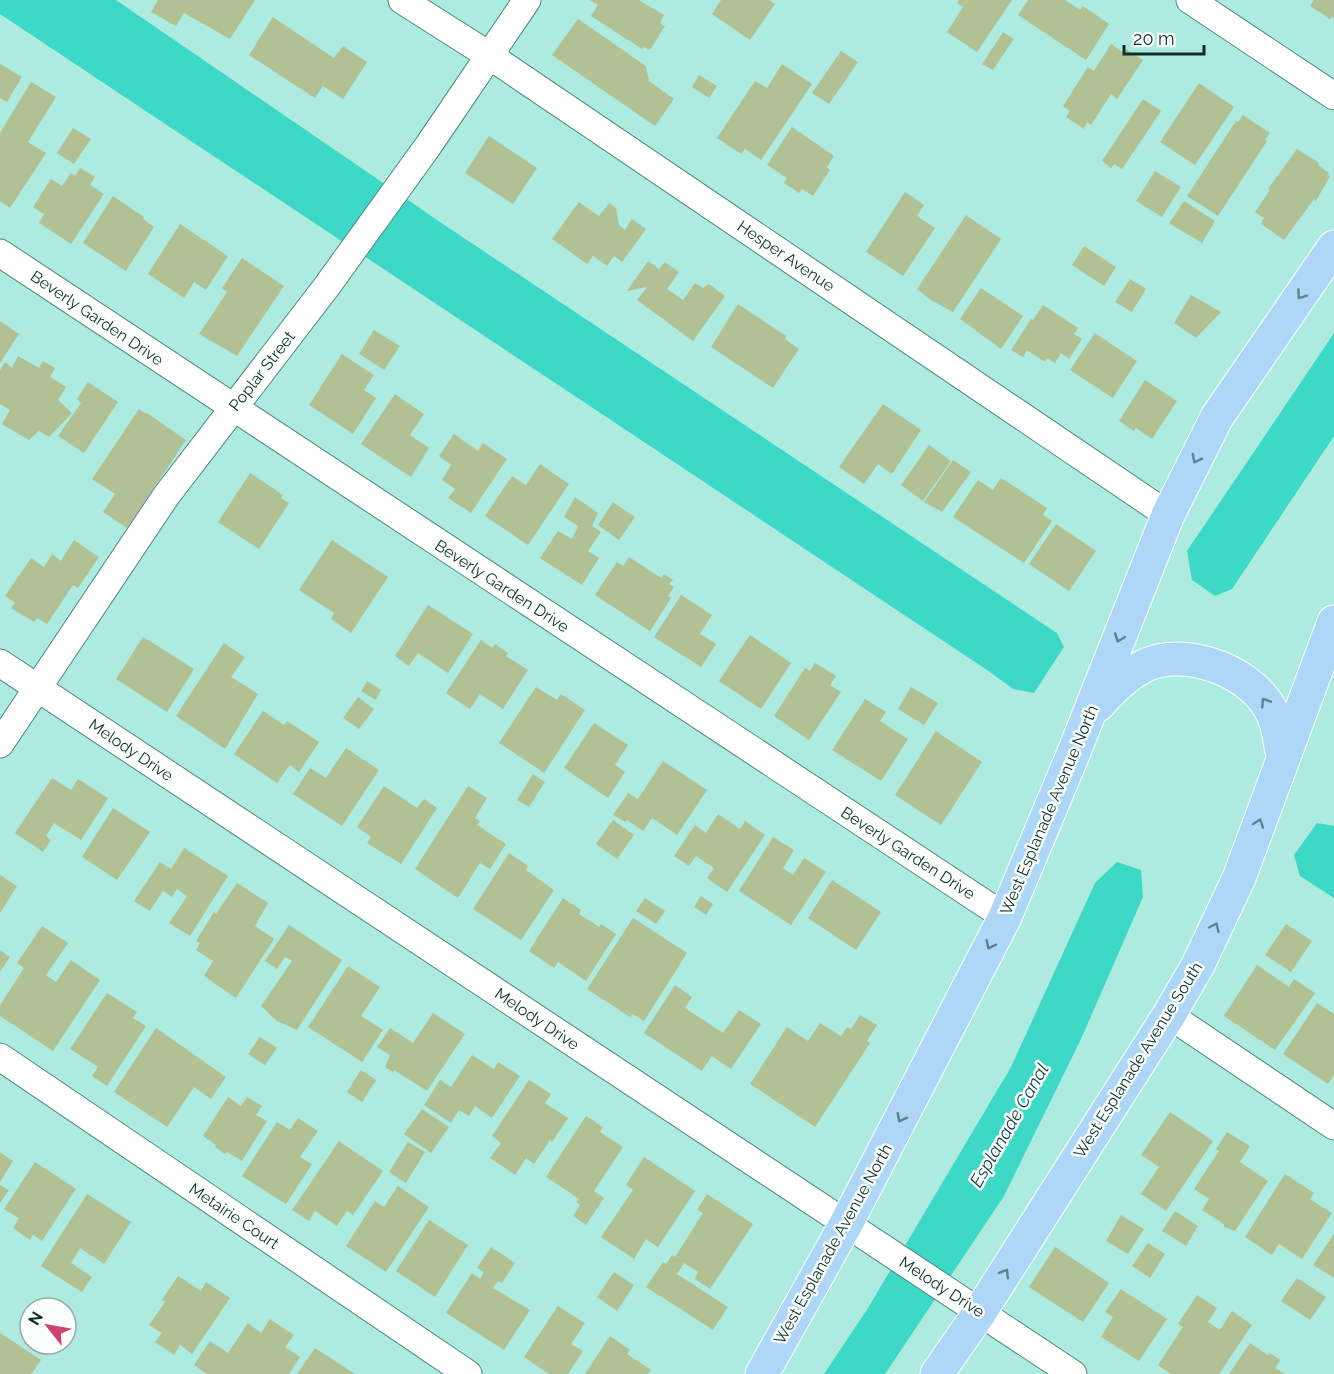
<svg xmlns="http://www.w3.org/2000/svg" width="1334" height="1374" font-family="Raleway,sans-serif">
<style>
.water{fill:#3ed8c6}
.building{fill:#b1c194}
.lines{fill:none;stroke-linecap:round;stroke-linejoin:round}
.minor-casing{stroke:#4c877f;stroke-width:29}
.major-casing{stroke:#fff;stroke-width:35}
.minor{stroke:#fff;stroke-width:27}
.major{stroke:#aed7f7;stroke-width:33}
.oneway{stroke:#608290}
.labels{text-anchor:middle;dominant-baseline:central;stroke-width:5;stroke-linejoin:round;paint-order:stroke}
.street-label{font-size:16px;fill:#132d29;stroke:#f9fffd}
.water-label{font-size:18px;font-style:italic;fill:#1d3c38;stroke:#f9fffd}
</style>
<rect width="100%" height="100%" fill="#adeae0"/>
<path class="water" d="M0,0h116l330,226 611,407 7,14 -30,46 -21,-4 -23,-17 -990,-658z
M1334,333v103l-102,153 -17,7 -23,-16 -5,-29z
M1317,823l17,3v72l-34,-22 -6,-21z
M1117,862l24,8 2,27 -62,142 -77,157 -119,178h-61l44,-66 143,-241 84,-184z"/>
<path class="building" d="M158,0h97l-25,39 -46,-26 -8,13 -25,-14z
M590,0h49l25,15 -4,8 5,3 -15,24 -6,-3 -2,2 -51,-33 7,-11z
M721,0h48l6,4 -25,36 -38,-26z
M959,0h53l-35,52 -30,-20 16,-25 -6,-4z
M1028,0h37l15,10 3,-4 26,18 -23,36 -68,-45z
M1314,0h20v18l-2,-1 -2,2 -20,-13z
M273,17l61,41 9,-12 24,16 -24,37 -20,-13 -8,12 -66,-43z
M578,19l68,47 3,15 25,18 -19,27 -103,-71z
M1003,32l11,7 -21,31 -11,-6z
M1111,44l13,9 2,-4 17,11 -26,39 -6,-5 -20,31 -4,-3 -3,7 -18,-12 4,-6 -7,-5 25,-39 6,4z
M841,51l17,11 -29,42 -17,-11z
M0,64l22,13 -15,25 -7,-4z
M782,64l30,20 -51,76 -16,-11 -4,5 -24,-16 38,-57 12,7z
M699,75l18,11 -8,12 -17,-11z
M31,82l25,15 -28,45 18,11 -36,55 -10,-7v-68z
M1199,83l35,24 -39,58 -35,-23z
M1143,99l18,12 -39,58 -8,-5 -3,4 -9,-7z
M1243,115l27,18 -5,7 2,1 -49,75 -31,-20 49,-75 2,1z
M792,127l42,29 -7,11 3,3 -17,26 -11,-7 -3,4 -15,-10 3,-5 -20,-13z
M73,128l18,11 -17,25 -17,-11z
M489,136l48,32 -24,36 -48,-31z
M1297,149l22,14 -1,2 11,8 -2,2 3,1 -14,25 -2,-2 -30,41 -23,-16 3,-6 -9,-6 15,-22 -2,-1z
M80,168l15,9 -5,8 14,9 -33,50 -32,-21 5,-9 -11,-7 18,-28 11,7 9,-13 4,3z
M1155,171l26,16 -19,30 -26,-16z
M905,192l19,13 -7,11 18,12 -32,48 -37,-24z
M113,196l31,21 -1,2 11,8 -28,44 -43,-28z
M1184,201l31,20 -13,22 -33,-20z
M579,202l20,14 10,-13 7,5 3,17 6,5 7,-11 14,10 -24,33 -8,-6 -7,10 -14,-10 -6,8 -35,-25z
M966,215l35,24 -48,73 -22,-12 -14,-11z
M180,224l48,32 -22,34 -12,-8 -10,16 -36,-24z
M1084,246l32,21 -12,19 -32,-21z
M242,258l42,28 -47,70 -38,-22 28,-42 -5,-4z
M648,261l11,8 6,-7 14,10 -12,17 16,11 12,-17 8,5 6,-4 16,12 -32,45 -56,-41 10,-13 -20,4z
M1130,279l16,10 -14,23 -17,-10z
M981,288l42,28 -22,33 -41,-30z
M1191,295l30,17 -25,26 -22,-15z
M738,304l48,32 -1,3 14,10 -26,39 -62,-41z
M1043,305l35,23 -4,6 8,5 -13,20 -8,-6 -6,10 -8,-5 -2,4 -18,-12 -4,7 -12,-7 20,-31 2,1z
M0,321l19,13 -19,29z
M374,330l26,16 -16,24 -25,-16z
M1095,333l42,28 -24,37 -43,-28z
M342,354l32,21 -10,15 12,8 -23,36 -44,-29z
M18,356l21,12 4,-7 12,7 -5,9 16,10 -8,13 14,13 -23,24 -10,-6 -10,9 -27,-16 8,-14 -10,-6v-34l5,-8 7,6z
M1145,380l32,21 -25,38 -16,-11 -2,3 -15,-10z
M88,382l30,20 -34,51 -26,-17 23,-33 -4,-4z
M395,394l29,20 -14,21 19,13 -18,29 -50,-33z
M883,404l38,26 -29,44 -14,-10 -14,20 -25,-17z
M139,409l7,5 1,-1 39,27 -59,88 -24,-16 12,-18 -23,-15z
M454,434l24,17 5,-8 24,16 -36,54 -23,-15 7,-9 -13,-9 9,-15 -12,-9z
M929,445l22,16 -28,40 -22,-16z
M953,460l18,12 -29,40 -18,-10z
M540,464l29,20 -41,61 -43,-29 27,-40 14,9z
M250,473l33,22 -2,3 8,5 -30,46 -41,-27z
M1001,478l46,30 -4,7 9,6 -28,42 -71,-46 25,-37 15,10z
M575,497l23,16 -6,13 9,6 -13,19 11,7 -17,27 -42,-27 18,-27 14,8 6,-13 -14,-9z
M613,502l22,15 -16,23 -21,-15z
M1056,524l40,27 -27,40 -40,-27z
M74,540l25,17 -21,31 -5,-3 -26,39 -10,-6 -3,4 -23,-14 4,-5 -10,-7 26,-38 13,9 8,-13 9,7z
M332,540l56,37 -37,56 -20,-14 3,-6 -35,-23z
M629,557l32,21 3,-4 9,6 -4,4 5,3 -6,9 3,2 -21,33 -55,-36 22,-33 6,4z
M681,595l31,20 -12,19 16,10 -15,23 -47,-30z
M428,605l45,29 -25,39 -30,-20 -9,13 -14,-10z
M750,635l41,28 -30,46 -42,-28z
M143,637l51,32 -27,43 -51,-33z
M481,640l11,8 3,-4 13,9 -2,3 22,14 -25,39 -23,-15 -10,15 -24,-16z
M224,643l21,14 -14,20 27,17 -33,55 -49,-33z
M815,663l21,13 -6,9 11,7 -32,48 -35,-24 31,-48 5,3z
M367,681l14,9 -5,10 -15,-9z
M536,687l21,13 4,-6 24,16 -41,63 -45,-30z
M911,687l27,16 -14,22 -26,-16z
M358,697l16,12 -15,20 -16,-11z
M865,699l21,13 -6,9 28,18 -27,42 -49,-31z
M263,711l21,14 3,-4 32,21 -20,30 -9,-7 -13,18 -43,-29z
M594,723l34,22 -13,20 10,7 -17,26 -44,-30z
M936,731l46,31 -41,63 -46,-30z
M346,748l33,22 -37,56 -49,-32 17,-26 16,10z
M663,761l44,29 -30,45 -25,-17 -9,13 -16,-11 -2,2 -12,-7 15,-22 10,6z
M533,774l12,8 -16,25 -12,-7z
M52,778l19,12 7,-11 30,19 -27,42 -27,-17 -8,13 5,4 -8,12 -28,-19z
M384,786l33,22 7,-9 13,9 -36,56 -34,-21 4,-6 -14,-10z
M468,786l19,12 -12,20 5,3 -3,4 29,19 -16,25 -10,-6 -22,35 -43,-29z
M113,808l37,24 -33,48 -35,-23z
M718,814l22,15 5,-8 20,14 -38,57 -20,-14 7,-10 -18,-12 -7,10 -15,-10 21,-31 11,8z
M613,820l21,15 -17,24 -21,-15z
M773,837l21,13 -11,18 10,7 11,-17 22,14 -35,53 -52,-34z
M184,848l44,28 -38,60 -21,-13 18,-27 -10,-7 -5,8 -9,-6 -13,20 -16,-10 26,-39 11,7z
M509,853l19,13 -2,4 28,20 -33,50 -48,-31z
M0,875l17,11 -17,27z
M832,880l49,32 -25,38 -48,-32z
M237,883l31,20 -13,23 19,13 -38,59 -32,-22 9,-15 -17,-11 4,-7 -4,-2 18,-29 2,2z
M701,896l12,8 -7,11 -12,-8z
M563,898l18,12 -2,4 20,13 2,-3 15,10 -30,47 -28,-19 -4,6 -25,-17z
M645,898l20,13 -9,13 -20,-13z
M633,918l54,35 -43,68 -11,-7 -3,3 -43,-28z
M1286,924l26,17 -21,31 -26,-17z
M289,925l53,35 -45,70 -20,-9 -16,-15 31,-45 -7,-4 -8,12 -12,-8z
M42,926l26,17 -22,32 10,7 15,-22 29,20 -47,71 -53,-35v-11l24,-37 -7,-5z
M0,950l10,7 -10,15z
M1257,965l32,22 5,-8 21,14 -40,57 -51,-34z
M348,966l32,21 -19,29 22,14 -21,32 -54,-35z
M675,985l17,12 -7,11 38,25 16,-23 22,14 -30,45 -19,-13 -10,15 -58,-38z
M107,993l30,19 -4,6 13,8 -39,60 -15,-10 6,-9 -28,-18z
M1317,1003l17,11v61l-6,9 -45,-30z
M433,1013l32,21 -38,57 -33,-21 -1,2 -8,-5 5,-12 -13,-8 13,-19 23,15z
M860,1015l17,10 -10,16 3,2 -55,84 -65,-43 37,-57 21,14 12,-18 21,13 6,-9 4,2z
M156,1028l70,49 -15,22 -17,-12 -27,40 -53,-35z
M260,1037l17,11 -12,17 -17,-11z
M472,1055l22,14 4,-7 22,14 -28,42 -17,-12 -6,10 -10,-6 -8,13 -27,-18 16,-25 11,7z
M361,1070l15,10 -14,22 -15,-10z
M529,1080l22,14 -6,9 23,15 -16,24 -2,-2 -16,24 -8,-6 -11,17 -25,-17 11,-15 -9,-7z
M228,1097l13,9 6,-9 15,9 -6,9 11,6 -25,40 -15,-9 -2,2 -10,-7 1,-2 -13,-9z
M422,1109l27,18 -18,26 -27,-19z
M1170,1112l43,29 -47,70 -25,-17 18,-27 -18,-12z
M586,1116l17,11 -3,5 23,15 -29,44 10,7 -18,27 -13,-9 7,-11 -4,-3 3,-3 -33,-22z
M298,1118l20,13 -18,26 12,7 -26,40 -44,-28 35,-54 13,8z
M1227,1132l23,14 -10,16 28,19 -33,50 -11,-4v-3l-22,-14 7,-11 -15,-10 25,-38 -3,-2z
M339,1141l44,30 -30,44 -6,-4 -10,15 -22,-15 -6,10 -17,-11z
M408,1142l17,10 -19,31 -17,-11z
M0,1152l13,9 -13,21z
M644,1157l51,34 -37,56 -12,-8 -12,20 -33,-22 32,-47 -7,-5z
M35,1162l41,27 -34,52 -9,-6 -3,5 -17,-12 6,-10 -15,-9z
M1285,1174l29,19 -4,6 22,14 -30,46 -23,-15 -7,11 -27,-18z
M0,1185l9,5 -9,13z
M398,1186l31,21 -43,65 -40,-26 29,-45 9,6z
M87,1194l44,28 -27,42 -24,-16 -9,15 21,14 -10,15 -41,-26z
M707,1194l46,30 -43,65 -15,-10 3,-7 -14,-9 -7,11 51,33 -15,23 -67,-43 17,-25 3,2 6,-9 3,2 28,-44 -6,-3z
M1175,1211l23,15 -12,20 -24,-15z
M1121,1215l23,14 -16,25 -22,-13z
M429,1220l39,25 -33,52 -39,-26z
M1334,1234v44l-21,-13z
M1148,1243l17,11 -15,24 -18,-12z
M491,1247l24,16 -13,20 -4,-2 -5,7 37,22 -26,40 -58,-37 26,-40 8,6 4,-7 -7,-4z
M1055,1247l54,36 -26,39 -54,-35z
M614,1272l20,13 -17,26 -20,-14z
M178,1276l23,15 5,-9 24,16 -38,56 -12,-9 -6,10 -19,-13 7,-9 -13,-8 16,-23 -3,-2z
M1297,1278l29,19 -16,23 -29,-19z
M1121,1289l46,30 -28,42 -38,-24 12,-20 -8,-5z
M1197,1295l20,13 -9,14 12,8 12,-19 20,14 -33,49h-48l-13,-9 25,-38 -5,-3z
M558,1306l27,17 -14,21 12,7 -15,23h-19l-25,-17z
M270,1319l24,16 -9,12 15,10 -11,17h-82l-13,-9 16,-24 18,12 20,-30 13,10z
M0,1333l41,27 -10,14h-31z
M610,1336l20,14 -3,4 24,16 -3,4h-63z
M1250,1343l18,12 2,-2 10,7 -5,8 10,6h-56z
M315,1348l40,26h-58z"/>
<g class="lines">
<g class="minor-casing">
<path id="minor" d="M402,0l88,56 678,459
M1190,0l144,96
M0,253l1005,664
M0,663l1073,711
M0,744l166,-248 161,-210 101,-140 99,-146
M1169,1015l165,111
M0,1057l468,317"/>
</g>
<g class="major-casing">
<path id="major" d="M1098,705c14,-16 27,-29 46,-39 41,-21 114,7 130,51 5,12 6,27 9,40
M762,1374l84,-150 159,-307 67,-160 96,-242 49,-98 117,-170
M937,1374l43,-62 189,-297 29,-50 41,-87 95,-256"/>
</g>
<use href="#minor" class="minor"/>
<use href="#major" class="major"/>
</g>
<defs><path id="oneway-chevron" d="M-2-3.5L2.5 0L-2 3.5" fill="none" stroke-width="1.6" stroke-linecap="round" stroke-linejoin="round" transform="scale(1.5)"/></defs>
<g class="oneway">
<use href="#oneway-chevron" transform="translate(1301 295) rotate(125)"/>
<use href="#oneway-chevron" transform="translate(1196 459) rotate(117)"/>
<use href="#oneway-chevron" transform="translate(1119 638) rotate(111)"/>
<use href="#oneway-chevron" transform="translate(1265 702) rotate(-123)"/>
<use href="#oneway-chevron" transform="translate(1259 823) rotate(-70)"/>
<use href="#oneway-chevron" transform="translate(1215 927) rotate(-65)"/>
<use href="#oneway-chevron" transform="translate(990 945) rotate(117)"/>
<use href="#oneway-chevron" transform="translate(901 1118) rotate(117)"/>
<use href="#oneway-chevron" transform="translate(1005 1273) rotate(-58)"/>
</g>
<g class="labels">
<g class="street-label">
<text transform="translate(786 256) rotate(34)">Hesper Avenue</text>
<text transform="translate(97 318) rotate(34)">Beverly Garden Drive</text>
<text transform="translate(262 371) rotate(-52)">Poplar Street</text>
<text transform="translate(502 586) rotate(33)">Beverly Garden Drive</text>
<text transform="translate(131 750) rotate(34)">Melody Drive</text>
<text transform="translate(1049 810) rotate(-67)">West Esplanade Avenue North</text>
<text transform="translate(908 853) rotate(33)">Beverly Garden Drive</text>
<text transform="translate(537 1019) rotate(34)">Melody Drive</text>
<text transform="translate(1138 1060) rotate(-58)">West Esplanade Avenue South</text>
<text transform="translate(234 1216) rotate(34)">Metairie Court</text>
<text transform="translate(833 1244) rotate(-61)">West Esplanade Avenue North</text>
<text transform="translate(942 1287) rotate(33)">Melody Drive</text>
</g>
<g class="water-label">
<text transform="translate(1009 1125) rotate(-60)">Esplanade Canal</text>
</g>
</g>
<g transform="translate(48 1326) rotate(301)"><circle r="28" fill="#f9fffd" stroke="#9daba8" stroke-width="1.5"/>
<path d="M0-4.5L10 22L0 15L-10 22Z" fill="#ce4171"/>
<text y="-9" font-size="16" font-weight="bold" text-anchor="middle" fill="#132d29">N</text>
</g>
<path d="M1124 45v9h80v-9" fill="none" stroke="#132d29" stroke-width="3"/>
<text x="1133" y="45" font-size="18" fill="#132d29" stroke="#f9fffd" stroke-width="4.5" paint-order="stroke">20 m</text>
</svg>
